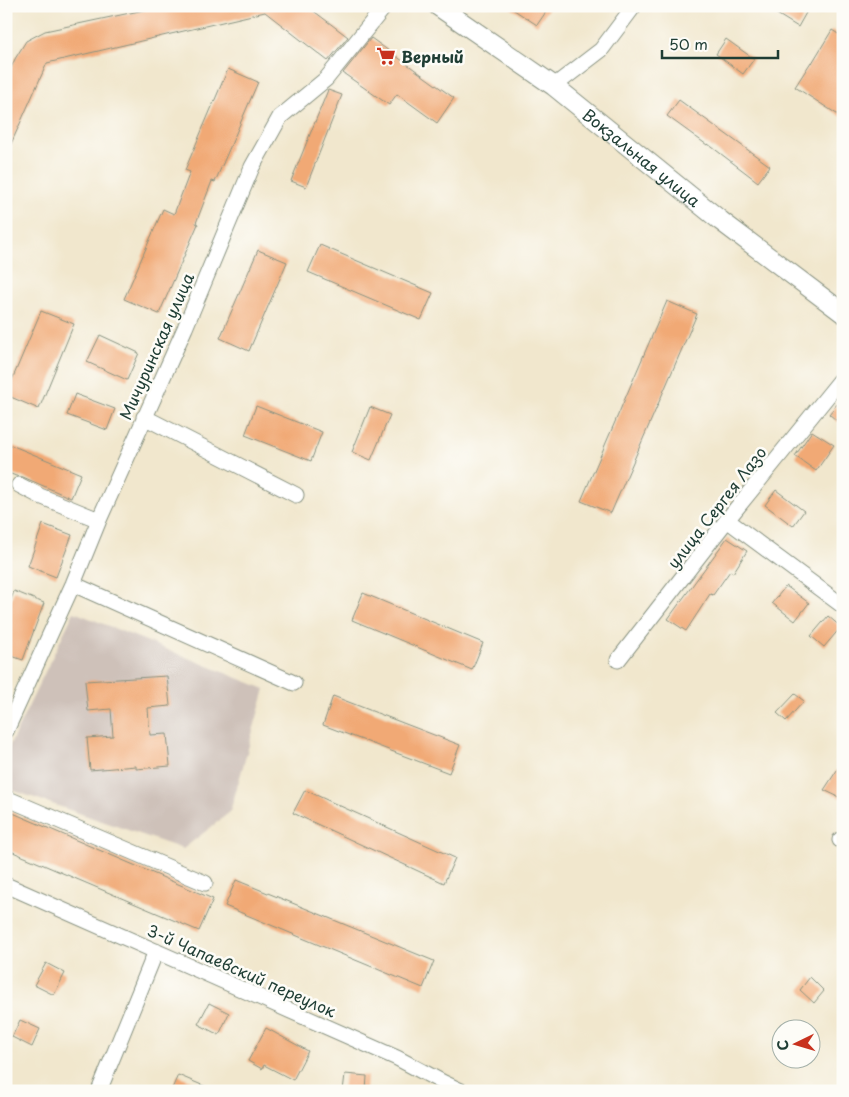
<svg xmlns="http://www.w3.org/2000/svg" width="849" height="1097" font-family="'Playpen Sans',sans-serif">
<style>
.industrial{fill:#cec1b9}
.building{fill:#f1a974}
.lines{fill:none;stroke-linecap:round;stroke-linejoin:round}
.minor-casing{stroke:#889280;stroke-width:17}
.major-casing{stroke:#889280;stroke-width:21}
.minor{stroke:#fff;stroke-width:15}
.major{stroke:#fff;stroke-width:19}
.labels{text-anchor:middle;dominant-baseline:central;stroke-width:5;stroke-linejoin:round;paint-order:stroke}
.poi-label{font-size:16px;font-weight:bold;fill:#1f3d34;stroke:#fdfcf7;text-anchor:start}
.street-label{font-size:16px;fill:#1f3d34;stroke:#fdfcf7}
</style>
<rect width="100%" height="100%" fill="#fdfcf7"/>
<filter id="ink" filterUnits="userSpaceOnUse"><feTurbulence type="fractalNoise" baseFrequency=".02" numOctaves="2"/><feDisplacementMap in="SourceGraphic" scale="10" xChannelSelector="R" yChannelSelector="G"/><feConvolveMatrix kernelMatrix="1 2 1 2 8 2 1 2 1" color-interpolation-filters="sRGB"/></filter>
<filter id="wash" filterUnits="userSpaceOnUse"><feTurbulence type="fractalNoise" baseFrequency=".0096" numOctaves="4" result="noise"/><feDisplacementMap in="SourceGraphic" scale="20" xChannelSelector="R" yChannelSelector="G"/><feGaussianBlur stdDeviation="1.12" result="paint"/><feColorMatrix in="noise" values="0 0 0 0 0 0 0 0 0 0 0 0 0 0 0 0 0 1.4 0 .05"/><feComposite in="paint" operator="in"/></filter>
<g filter="url(#wash)">
<rect width="100%" height="100%" fill="#f1e7cd"/>
<path class="industrial" d="M74,612l191,77 -35,123 -47,37 -177,-61v-35z"/>
<g id="blocks">
<path class="building" d="M163,6h144l41,31 -20,24 -63,-49 -218,51 -41,92v-76l9,-20 11,-18 19,-10z
M508,6h42l-13,19z
M764,6h35l8,5 -9,16z
M832,30l11,7v81l-48,-31 16,-25 1,1z
M371,38l83,60 -17,25 -40,-29 -8,11 -46,-32z
M726,39l28,20 -11,15 -27,-20z
M228,69l30,13 -43,100 -3,-1 -16,42 2,1 -39,90 -35,-15 39,-90 11,5 16,-42 -5,-2z
M328,90l14,5 -36,92 -15,-6z
M679,100l91,66 -12,16 -50,-38 -1,1 -40,-29z
M320,245l113,48 -12,27 -113,-48z
M258,250l29,12 -38,89 -29,-13z
M667,301l30,13 -86,199 -30,-12z
M41,311l33,13 -35,85 -33,-14v-1z
M100,335l39,18 -12,27 -40,-18z
M75,394l40,15 -8,21 -40,-15z
M843,397v29l-14,-12z
M256,406l66,26 -11,29 -66,-26z
M370,407l20,8 -19,45 -19,-8z
M812,431l22,14 -18,26 -21,-15z
M6,443l75,31 -10,24 -48,-21 -7,-1 -10,-4z
M776,490l28,21 -11,15 -28,-21z
M43,524l29,11 -16,42 -28,-11z
M727,538l20,13 -14,22 -3,-2 -17,24 -3,-1 -24,37 -18,-12z
M786,586l23,17 -14,18 -23,-18z
M14,591l30,12 -21,57 -17,-6v-41z
M363,593l120,50 -11,27 -120,-50z
M828,616l13,11 -17,20 -13,-11z
M167,676l3,30 -22,2 2,27 17,-1 3,32 -34,3v-3l-46,4 -3,-32 26,-2 -2,-27 -23,2 -3,-30z
M795,694l9,7 -18,20 -9,-8z
M333,696l127,49 -11,28 -126,-48z
M843,761v38l-19,-9z
M305,790l150,68 -11,25 -151,-70z
M6,810l207,89 -14,32 -193,-82z
M236,880l198,81 -11,27 -198,-82z
M46,963l19,10 -11,22 -20,-10z
M810,977l14,14 -10,12 -14,-13z
M209,1003l20,10 -10,22 -21,-11z
M20,1020l20,9 -8,18 -20,-10z
M266,1028l42,23 -15,29 -29,-15 -2,4 -14,-8z
M345,1074l22,2 -1,15h-23z
M178,1075l38,16h-45z"/>
</g>
</g>
<g filter="url(#ink)">
<use href="#blocks" fill-opacity="0" stroke="#889280" stroke-width="1"/>
<g class="lines">
<g class="minor-casing">
<path id="minor" d="M554,86l47,-36 33,-44
M144,417l152,78
M19,485l21,11 59,24
M727,520l116,86
M73,584l221,99
M618,660l109,-140 116,-143
M6,731l67,-147 26,-64 86,-192 67,-161 28,-50 46,-38 59,-73
M6,798l199,85
M840,840l3,2
M6,885l391,173 47,25 17,8
M99,1091l57,-140"/>
</g>
<g class="major-casing">
<g id="major">
<path id="s1" d="M438,6l116,80 167,135 122,92"/>
</g>
</g>
<use href="#minor" class="minor"/>
<use href="#major" class="major"/>
</g>
</g>
<defs>
<g id="supermarket-bare" transform="scale(1.5)"><path d="M-6-5.5h2.5l.6 2H6L4.5 2H-2.5L-4.4-4H-6ZM-1.5 3.2a1.3 1.3 0 1 0 .1 0ZM3 3.2a1.3 1.3 0 1 0 .1 0Z" fill="#c8321e" stroke="#fdfcf7" stroke-width="2.5" paint-order="stroke"/></g>
</defs>
<g fill-rule="evenodd">
<use href="#supermarket-bare" x="386" y="56"/>
</g>
<g class="labels">
<g class="poi-label">
<text x="401" y="56">Верный</text>
</g>
<g class="street-label">
<text stroke="none"><textPath href="#s1" startOffset="254">Вокзальная улица</textPath></text>
<text transform="translate(156 346) rotate(-66)">Мичуринская улица</text>
<text transform="translate(716 507) rotate(-52)">улица Сергея Лазо</text>
<text transform="translate(242 970) rotate(24)">3-й Чапаевский переулок</text>
</g>
</g>
<rect width="849" height="1097" fill="none" stroke="#fdfcf7" stroke-width="25"/>
<g transform="translate(796 1044) rotate(265)"><circle r="24" fill="#fdfcf7" stroke="#a4b0a9"/>
<path d="M0-4L9 19L0 12L-9 19Z" fill="#c8321e"/>
<text y="-8" font-size="14" font-weight="bold" text-anchor="middle" fill="#1f3d34">С</text>
</g>
<path d="M662 50v8h116v-8" fill="none" stroke="#1f3d34" stroke-width="2.5"/>
<text x="669" y="50" font-size="15" fill="#1f3d34" stroke="#fdfcf7" stroke-width="4" paint-order="stroke">50 m</text>
</svg>
